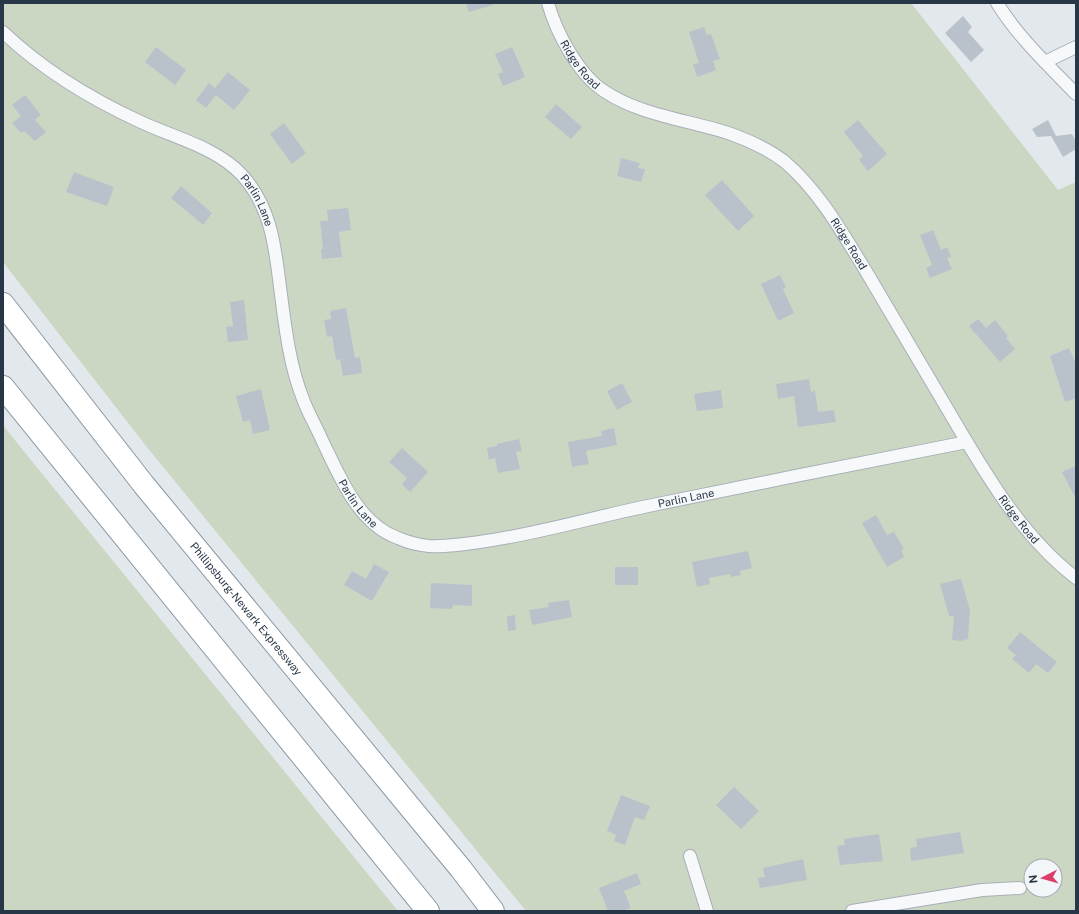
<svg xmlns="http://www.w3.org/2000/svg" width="1079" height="914" font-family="'Public Sans',sans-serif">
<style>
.green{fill:#cbd7c3;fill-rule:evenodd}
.building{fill:#b9c2cb}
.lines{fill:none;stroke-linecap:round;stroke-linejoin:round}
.street-casing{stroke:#a7afb7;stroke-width:14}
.highway-casing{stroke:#8897a5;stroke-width:24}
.street{stroke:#f6f8fa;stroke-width:12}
.highway{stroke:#fff;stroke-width:22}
.labels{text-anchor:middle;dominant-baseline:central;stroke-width:4;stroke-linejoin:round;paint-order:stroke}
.street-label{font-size:11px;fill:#283747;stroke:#f3f6f9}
</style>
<rect width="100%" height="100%" fill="#e3e8ec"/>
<path class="green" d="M3,3h908l147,187 18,-8v729h-550l-380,-465 -143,-184zM1031,866h24v24h-24z
M3,425l19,24 376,462h-395z"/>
<path class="building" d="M466,3h27v2l-24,7z
M963,16l9,11 -4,5 16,18 -13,12 -26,-29z
M704,27l3,8 4,-1 9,25 -7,2 3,9 -19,7 -4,-13 6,-1 -10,-31z
M156,47l30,23 -11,15 -30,-23z
M512,47l13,30 -22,9 -5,-12 5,-2 -8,-18z
M228,72l22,18 -16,20 -18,-15 -10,13 -10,-8 13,-17 6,5z
M25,95l16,20 -6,5 11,12 -11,9 -11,-10 -3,2 -9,-10 9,-7 -9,-11z
M556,104l26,23 -11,12 -26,-22z
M858,120l29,34 -19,17 -9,-11 4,-4 -19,-24z
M1048,120l8,16 16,-2 4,7v8l-13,8 -12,-21 -14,1 -5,-8z
M284,123l22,30 -14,11 -22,-30z
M621,158l19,5 -2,5 7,1 -4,13 -24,-6z
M74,172l40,15 -7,19 -41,-14z
M722,180l32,36 -16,15 -33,-36z
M181,186l31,27 -9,12 -32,-27z
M348,208l3,22 -12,2 3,25 -20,2 -1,-10h2l-3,-28h8l-1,-11z
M933,230l8,20 6,-3 4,10 -4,1 5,11 -22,9 -4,-10 6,-3 -12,-30z
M780,275l6,12 -3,2 11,24 -16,8 -17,-37z
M244,300l4,40 -20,2 -2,-15 7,-1 -3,-24z
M346,308l9,50 5,-1 2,16 -19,3 -3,-17 -4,1 -4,-24 -5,1 -3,-17 7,-1 -1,-8z
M978,319l8,9 9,-8 13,16 -2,2 9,11 -15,13 -31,-36z
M1069,348l7,16v34l-11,4 -15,-46z
M809,379l2,13 4,-1 3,21 16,-2 2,12 -38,5 -4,-31 -16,3 -2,-15z
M622,383l10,19 -15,8 -10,-19z
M261,389l9,41 -17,4 -3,-14 -7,2 -7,-26z
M721,390l2,18 -26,3 -3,-17z
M614,428l3,17 -31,6 3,13 -17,3 -4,-25 34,-6 -1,-5z
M519,439l3,12 -6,1 4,17 -22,4 -3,-15 -6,2 -2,-12 10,-2v-2z
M402,448l26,24 -18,20 -8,-8 5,-6 -18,-16z
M1076,466v33l-14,-27z
M876,515l11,20 7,-3 10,17 -3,1 3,7 -17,10 -25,-44z
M748,551l4,17 -12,3 1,4 -10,2 -1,-3 -21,4 1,6 -13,3 -5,-25z
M374,564l15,8 -17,29 -28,-16 8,-14 14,8z
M615,567h23v18h-23z
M961,579l9,31 -2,29 -7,2 -9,-1 2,-24h-5l-9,-32z
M431,583l41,2v21l-19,-1 -1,4 -22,-1z
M569,600l3,17 -40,8 -3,-15 20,-3 -1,-4z
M515,615l1,15 -8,1 -1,-15z
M1020,632l37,30 -9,11 -12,-9 -7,9 -17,-14 4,-4 -9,-7z
M734,787l25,24 -18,18 -25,-24z
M621,795l29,11 -6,14 -9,-3 -10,28 -11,-4 2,-6 -9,-4z
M960,832l4,21 -53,8 -1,-13 7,-1 -1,-8z
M879,834l4,27 -43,4 -3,-19 8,-1 -1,-6z
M803,859l4,21 -47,8 -2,-10 7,-1 -2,-9z
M637,873l4,11 -17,7 7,17 -9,3h-14l-9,-23z"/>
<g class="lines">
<g class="street-casing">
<g id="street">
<path id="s1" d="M548,3c8,29 30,71 56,88 37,25 86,29 127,43 19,7 38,15 54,28 35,30 58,72 82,111 27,46 54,92 81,137 35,60 72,125 128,168"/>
<path d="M997,3c21,34 52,63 79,91"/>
<path id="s2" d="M3,32c40,38 88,67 138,90 34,16 75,25 101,53 29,32 33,71 38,112 5,38 9,77 23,112 5,14 13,27 19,41 17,35 36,84 76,98 9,4 21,7 31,8 19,1 38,-2 57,-5 55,-8 108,-24 162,-35 106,-22 213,-43 319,-64"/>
<path d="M1045,62l31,-15"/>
<path d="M690,856l17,55"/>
<path d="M852,911l130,-21 38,-2"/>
</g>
</g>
<g class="highway-casing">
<g id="highway">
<path id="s3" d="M3,304l141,181 317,384 32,42"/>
<path d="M3,387l425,524"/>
</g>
</g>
<use href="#street" class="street"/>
<use href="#highway" class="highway"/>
</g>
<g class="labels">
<g class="street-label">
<text stroke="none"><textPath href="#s1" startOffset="70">Ridge Road</textPath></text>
<text stroke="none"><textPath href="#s2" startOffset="310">Parlin Lane</textPath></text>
<text stroke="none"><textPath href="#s1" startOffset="406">Ridge Road</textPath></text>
<text stroke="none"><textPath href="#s2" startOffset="982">Parlin Lane</textPath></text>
<text stroke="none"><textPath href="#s2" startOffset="634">Parlin Lane</textPath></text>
<text stroke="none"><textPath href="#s1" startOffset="730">Ridge Road</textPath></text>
<text stroke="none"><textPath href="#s3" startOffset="390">Phillipsburg-Newark Expressway</textPath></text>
</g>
</g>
<rect width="1079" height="914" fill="none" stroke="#283747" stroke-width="8"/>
<g transform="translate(1043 878) rotate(264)"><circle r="19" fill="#f3f6f9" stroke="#a2aab2"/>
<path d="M0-3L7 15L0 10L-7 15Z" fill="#dc3d6a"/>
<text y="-6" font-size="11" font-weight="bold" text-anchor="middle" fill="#283747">N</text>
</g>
</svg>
